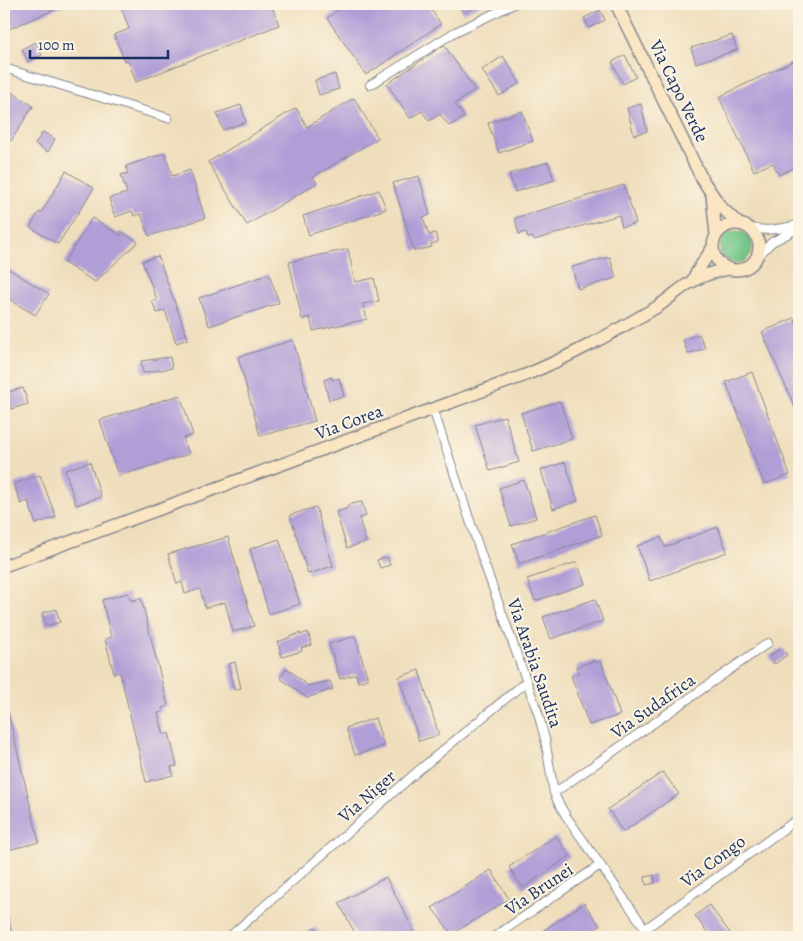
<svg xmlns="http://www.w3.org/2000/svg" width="803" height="941" font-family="Alegreya,serif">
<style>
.green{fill:#75c78a;stroke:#487b74}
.building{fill:#b09ed7}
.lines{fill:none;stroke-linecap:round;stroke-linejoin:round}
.street-casing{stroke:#85868d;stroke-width:10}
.secondary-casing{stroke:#85868d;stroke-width:14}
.street{stroke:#fff;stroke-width:8}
.secondary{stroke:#fbe6c4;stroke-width:11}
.labels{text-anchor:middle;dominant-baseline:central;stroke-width:4;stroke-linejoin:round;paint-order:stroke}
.street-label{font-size:18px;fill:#1b2f5e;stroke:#fcf5e5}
</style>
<rect width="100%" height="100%" fill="#fcf5e5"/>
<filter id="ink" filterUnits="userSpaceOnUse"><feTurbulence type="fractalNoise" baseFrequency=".02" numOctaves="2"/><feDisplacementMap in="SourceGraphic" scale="10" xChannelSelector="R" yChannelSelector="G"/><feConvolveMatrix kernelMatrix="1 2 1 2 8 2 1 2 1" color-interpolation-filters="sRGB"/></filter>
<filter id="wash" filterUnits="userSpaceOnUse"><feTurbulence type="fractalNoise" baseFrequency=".0096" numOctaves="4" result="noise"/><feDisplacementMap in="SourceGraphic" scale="20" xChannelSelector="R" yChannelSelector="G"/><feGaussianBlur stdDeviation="1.12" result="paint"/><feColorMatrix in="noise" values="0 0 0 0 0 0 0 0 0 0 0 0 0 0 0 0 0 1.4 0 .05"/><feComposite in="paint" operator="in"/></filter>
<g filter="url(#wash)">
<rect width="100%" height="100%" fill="#efdebc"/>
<path class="green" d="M720 247a16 16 0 1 1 32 0a16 16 0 1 1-32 0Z"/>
<g id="blocks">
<path class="building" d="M4,4h64l-64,27z
M120,4h151l8,21 -143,57 -8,-22 -3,1 -11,-26 15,-6z
M347,4h80l14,20 -75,51 -39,-57z
M459,4h24l-20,9z
M600,10l5,10 -16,8 -5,-10z
M732,35l5,15 -41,13 -5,-15z
M35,42l7,13 -14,7 -6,-13z
M444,45l31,45 -20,14 9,13 -15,9 -9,-12 -11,7 -7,-10 -12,7 -23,-34z
M625,55l11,22 -13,7 -11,-22z
M503,56l17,27 -21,13 -17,-26z
M793,61l6,13v91l-20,10 -6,-12 -19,8 -35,-74z
M335,74l4,15 -20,6 -4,-15z
M4,87l29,19 -22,35 -7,-5z
M354,98l24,40 -65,39 4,6 -70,42 -39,-63 88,-54 11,19z
M641,104l6,27 -13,4 -7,-27z
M241,105l5,17 -23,8 -6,-17z
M522,111l11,30 -34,12 -11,-30z
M43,132l12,7 -7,13 -13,-8z
M165,153l7,23 18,-6 15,48 -56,18 -8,-22 -7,2 -2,-5 -17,6 -6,-19 18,-5 -6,-18 7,-2 -2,-7z
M548,162l6,18 -39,12 -6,-18z
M66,171l28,17 -36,56 -28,-17 9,-15 2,1z
M419,176l11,39 -7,2 6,18 6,-2 3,9 -7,2 1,3 -18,4 -21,-68z
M624,185l12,38 -14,4 -3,-12 -85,25 -1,-3 -5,1 -2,-6 -7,2 -4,-16z
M379,190l7,19 -77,26 -6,-19z
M92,218l30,18 -2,-5 18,11 -43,40 -31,-19z
M348,249l7,33 19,-4 5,23 -16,3 4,15 -54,12 -3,-14 -8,2 -13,-57z
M158,256l30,83 -12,4 -11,-33 -8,3 -5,-12 5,-1 -15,-39z
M610,257l6,21 -38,11 -6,-22z
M4,266l45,28 -14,21 -31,-19z
M269,274l10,29 -70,23 -10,-28z
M794,318l5,12v87l-37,-85z
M699,334l6,14 -17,6 -5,-14z
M293,340l22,81 -55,15 -22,-79z
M170,357l2,11 -29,5 -2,-12z
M752,372l38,103 -26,9 -38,-102z
M332,377v3l7,-2 5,18 -15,4 -5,-20z
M23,388l5,16 -24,7v-18z
M180,395l13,40 -10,3 6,16 -71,22 -18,-56z
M560,401l12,38 -39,12 -12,-38z
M505,416l14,46 -29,9 -15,-46z
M90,462l11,35 -25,8 -11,-35z
M565,462l13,39 -25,8 -12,-39z
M40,475l16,42 -20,7 -8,-23 -7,3 -7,-20z
M524,480l12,38 -25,8 -12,-38z
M362,502l4,14 -7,2 7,24 -19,6 -11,-36 10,-3 4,-5z
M316,507l17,59 -25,8 -18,-59z
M595,515l7,20 -83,29 -7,-20z
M718,527l9,25 -77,29 -13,-35 24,-9 4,10z
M228,537l26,89 -21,6 -8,-30 -20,6 -5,-19 -15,5 -3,-12 -5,2 -9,-30z
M279,539l21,65 -31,10 -19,-65z
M387,557l3,8 -10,3 -3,-8z
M577,562l8,22 -50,17 -8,-22z
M128,593l3,8 10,-3 27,108 -6,2 1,4 -5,1 6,22 5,-2 8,33 -6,1 2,8 -27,7 -26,-110 -6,2 -9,-35 6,-2 -9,-37z
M595,599l8,22 -52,18 -8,-22z
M56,609l4,13 -14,4 -4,-13z
M308,632l4,13 -11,3 1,3 -20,6 -4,-15 22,-9v2z
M355,636l13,43 -10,3 -2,-8 -16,5 -11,-35z
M782,648l5,7 -12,9 -6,-8z
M596,660v3l5,-2 19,54 -31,10 -18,-49 8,-3 -3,-6z
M235,662l6,26 -7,2 -6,-26z
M287,668l21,18 22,-5 3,8 -26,9 -27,-20z
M419,670l20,65 -20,6 -20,-64z
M4,708h3l32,134 -35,9z
M375,718l9,28 -29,9 -9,-27z
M663,772l16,22 -56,38 -15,-23z
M556,836l14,20 -47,32 -14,-21z
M491,870l18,29 -57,35 -20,-26z
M654,875l1,8 -9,2 -1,-8z
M386,877l31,60h-60l-18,-34z
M584,903l16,23 -17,11h-49z
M709,905l21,28 -6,4h-13l-16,-21z
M7,914l5,23h-8v-22z
M315,927l8,10h-22z"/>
</g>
</g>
<g filter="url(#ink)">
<use href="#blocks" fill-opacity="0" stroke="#85868d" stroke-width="1"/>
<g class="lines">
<g class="street-casing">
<path id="street" d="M4,68l164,50
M370,85l85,-53 59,-28
M751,228c16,4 32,0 48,-3
M759,255l13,-13 27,-14
M433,409l51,154 54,150 7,26 9,54 4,9 8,14 85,121
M554,793l214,-150
M645,929l154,-111
M229,937l190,-167 108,-89
M494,937l106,-72"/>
</g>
<g class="secondary-casing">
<path id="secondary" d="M616,4l86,175 18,27 18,17
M712,195l4,40
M713 247a23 23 0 1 1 46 0a23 23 0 1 1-46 0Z
M692,282c5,-13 14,-23 21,-35
M4,566l519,-190c47,-19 91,-44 134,-69 12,-8 22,-18 34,-25 11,-6 25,-11 37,-13"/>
</g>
<use href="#street" class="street"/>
<use href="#secondary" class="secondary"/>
</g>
</g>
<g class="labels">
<g class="street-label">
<text transform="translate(679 91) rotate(64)">Via Capo Verde</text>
<text transform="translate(349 422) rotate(-20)">Via Corea</text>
<text transform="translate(535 663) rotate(71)">Via Arabia Saudita</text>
<text transform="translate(653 706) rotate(-35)">Via Sudafrica</text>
<text transform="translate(367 796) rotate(-41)">Via Niger</text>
<text transform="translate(713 861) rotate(-36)">Via Congo</text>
<text transform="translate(539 889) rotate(-34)">Via Brunei</text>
</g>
</g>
<rect width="803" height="941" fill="none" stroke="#fcf5e5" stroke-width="20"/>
<path d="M30 50v8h138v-8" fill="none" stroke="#1b2f5e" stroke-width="2.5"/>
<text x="38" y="50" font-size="15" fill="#1b2f5e" stroke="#fcf5e5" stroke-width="4" paint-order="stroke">100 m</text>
</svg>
